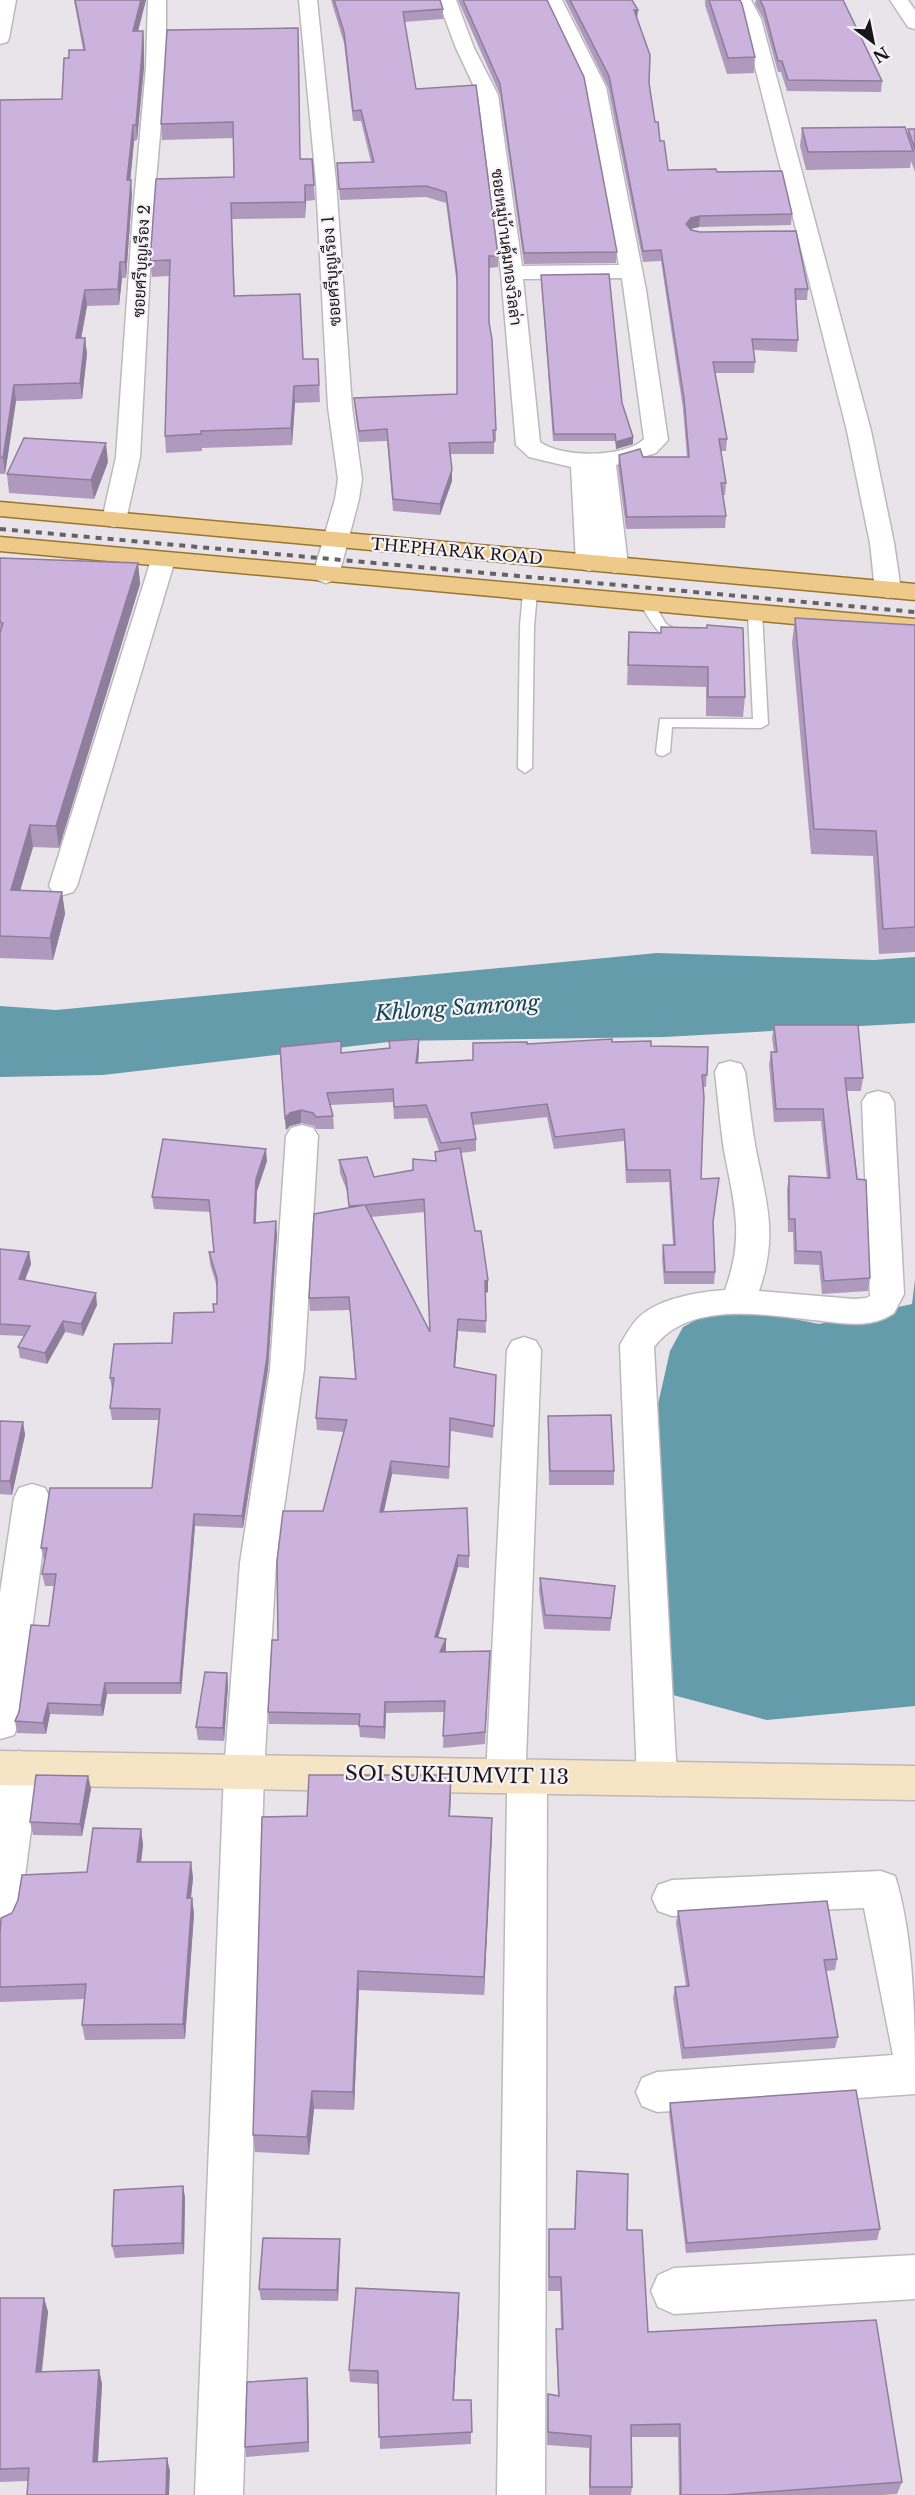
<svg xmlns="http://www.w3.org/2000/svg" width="915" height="2495" font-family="'Libre Baskerville',Sarabun,serif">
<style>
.water{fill:#649cab}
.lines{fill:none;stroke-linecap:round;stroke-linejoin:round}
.service-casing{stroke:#bcb8bd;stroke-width:3}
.minor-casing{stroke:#bcb8bd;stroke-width:3}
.secondary-casing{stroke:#bcb8bd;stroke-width:3}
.primary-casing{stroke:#9b742e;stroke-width:3}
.service{fill:#fff;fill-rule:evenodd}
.minor{fill:#fff;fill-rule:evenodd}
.secondary{fill:#f6e5c4;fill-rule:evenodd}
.primary{fill:#edca89;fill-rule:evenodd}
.rail{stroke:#656265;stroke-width:4;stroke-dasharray:6 6;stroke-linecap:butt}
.wall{fill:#af9abe;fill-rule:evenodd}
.shaded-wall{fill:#8e7d9b}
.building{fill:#cbb3dd;stroke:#8e7d9b;stroke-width:1.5;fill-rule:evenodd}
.labels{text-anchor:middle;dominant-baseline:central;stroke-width:4.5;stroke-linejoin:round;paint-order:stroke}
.far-street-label{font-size:16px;fill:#181618;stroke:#f6f2f7}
.street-label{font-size:20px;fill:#181618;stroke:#f6f2f7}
.water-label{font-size:21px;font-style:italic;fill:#124551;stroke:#f6f2f7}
</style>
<rect width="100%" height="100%" fill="#e9e4ea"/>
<path class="water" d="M657,953l217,7 41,-3v66l-251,14 -267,4 -294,34 -103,2v-71l56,4z
M915,1280v426l-148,14 -98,-26 -13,-281 14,-62 13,-24 41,-22 95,19 93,-20z"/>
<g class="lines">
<g class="service-casing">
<path id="service" d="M530,589l7,4 -3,33 -2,142 -7,5 -7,-5 2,-142 3,-33z
M647,599l5,1 14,24 20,11 2,3 -2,3c-23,6 -37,-22 -46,-38z
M755,609l7,4 6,111 -7,4 -89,-1 -2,25 -7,4 -5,-1 -2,-3 4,-33h93l-5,-106z"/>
</g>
<g class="minor-casing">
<path id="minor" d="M0,0h16l-7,38 -2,4 -7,2z
M148,0h18v67l-13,147 -13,243 -14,63 -3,5 -9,2 -9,-2 -3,-5 14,-63 17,-243 13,-147z
M299,0h18l19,182 16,225 10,72 -3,20 -20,76 -4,5 -9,3 -9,-3 -4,-5 22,-76 3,-20 -10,-72 -12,-225z
M438,0h18l18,48 24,47 24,171 97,-1 -33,-178 -42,-87h18l44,87 40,203 22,150 -12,13 -40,12 12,100 -4,5 -9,3 -9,-3 -4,-5 -2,-27 2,25 -4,5 -9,3 -9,-3 -4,-5 -5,-96 -42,-10 -13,-12 -15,-172 -23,-178 -22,-47zM622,278l22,161c-19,19 -83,19 -104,3l-17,-163z
M733,0h18l10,19 110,412 23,112 7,47 -4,5 -9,3 -9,-3 -4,-5 -5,-47 -23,-112 -104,-412z
M890,0h18l7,10v19l-7,-2z
M163,553l9,2 3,5 -98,326 -4,6 -10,3 -10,-3 -4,-6 102,-326 3,-5z
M730,1061l11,3 4,8c4,26 6,52 11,78 11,54 22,86 3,141l95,8 12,-1 4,-2 -8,-194 5,-8 11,-3 11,3 5,8 10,192 -10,19c-21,15 -46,11 -71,8 -53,-5 -132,-23 -169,26l23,432 -6,12 -14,5 -14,-5 -6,-12 -17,-434c5,-9 11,-20 19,-28 21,-19 59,-25 86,-27 20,-54 9,-86 -1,-140 -4,-26 -6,-52 -9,-78l4,-8z
M302,1125l11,3 5,8 -14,233 -28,194 -12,209 -21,723h-48l29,-723 16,-209 30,-194 16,-233 5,-8z
M524,1337l12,4 5,9 -15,410 15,5 6,12 -2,718h-48l10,-702 -15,-5 -6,-12 21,-426 5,-9z
M32,1484l13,4 5,10 -31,225 -5,12 -14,4v-146l14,-95 5,-10z
M19,1751l14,5 6,12 -19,147 -6,13 -14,5v-166l5,-11z
M881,1871l14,5c20,64 20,149 20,218l-258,18 -15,-6 -6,-14 6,-14 15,-6 236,-17 -29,-147 -192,8 -14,-5 -6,-13 6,-13 14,-5z
M915,2255v44l-241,15 -16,-7 -7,-16 7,-16 16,-7z"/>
</g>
<g class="secondary-casing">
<path id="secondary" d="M0,1751l915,15v34l-915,-15z"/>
</g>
<g class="primary-casing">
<path id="primary" d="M0,502l915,82v16l-915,-84z
M0,537l915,82v16l-915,-84z"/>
</g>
<use href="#service" class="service"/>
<use href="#minor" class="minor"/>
<use href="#secondary" class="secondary"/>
<use href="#primary" class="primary"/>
<path class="rail" d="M0,529l915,83"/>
</g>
<path class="wall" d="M74,0h72l-8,31h5l1,15v21l-7,73 -3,1 -4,39 2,15 -6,83h-4l-3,27 -32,1 -6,32h4l2,16 -5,45 -66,2 -11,73h-5v-374l62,-1 7,-41 14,-8z
M331,0h109l3,9v10l-39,3 12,67 82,167v11l-9,1v54l7,108v11h-2v13h-44l2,27 -12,34 -47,-4 -6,-70 -28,1 -4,-32 -1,-12 103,-4v-109l-11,-82 -20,-6 -86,3 -3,-37 34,-1 -10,-41h-8l-9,-78z
M458,0h89l70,252 -1,11 -92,1 -24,-169z
M565,0h67l5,20 12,63 6,39 13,48 49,2 75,42 -1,11 -92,2 -8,2 117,60 -1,11h-11l2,40 -1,12 -44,-2 2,12 -1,11h-39l12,66 -1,12h-5l5,32 -1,12h-2l3,21 -1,12 -99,1 -8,-62 1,-12 24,2h44l-4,-48 -22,-148 -18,1 -35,-175z
M705,0h35l15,57 -1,16 -27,1 -22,-69z
M756,0h87l39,81 -1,11 -94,-1 -6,-19h-3l-15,-54 -8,-14z
M299,43l1,116h12l3,41 -9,1 -1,17 -73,1 3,77 68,63h15l2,43 -25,1 -3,42 -90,3v3l-36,2 -1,-17 4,-160 -17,1 -2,-16 84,-84 -1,-39 -71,2 -1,-16z
M802,128l106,7v-6h7v43l-4,-11 -1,7 -104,2 -6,-24z
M541,275l81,128 11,41 -17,5 -1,-8h-62z
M108,462l-14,37 -85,-6 -2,-19z
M0,558l138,5 2,21 -81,264 -26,-1 -13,43 42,2 3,22 -12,46 -53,-2z
M795,618l120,7v327l-36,2 -6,-98 -62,-2 -19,-211z
M661,627l84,70 -2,20 -37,-1v-29l-79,-2 2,-53 32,1z
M774,1025l89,53 -2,13h-14l23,187 -2,13 -46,3 -3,-29 -25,-1 -1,-32h-5l-1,-43 2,-13 38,2 -6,-57 -47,1 -5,-58 2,-12h3l-2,-14z
M419,1039l-1,24 55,-3v-17l54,1 85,-2 39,4 57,1 -2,40h-3l-2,92 12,45 2,48 -1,12h-50l-2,-26 1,-13h10l-4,-63 -43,1 -2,-42 -70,8 -7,-32 -74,8 3,14v12l-15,2 14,78 13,49v12l-3,1 1,40 -28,-2 -3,37 41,19 -3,51 -42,-7 -2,48 -57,-5 -8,38 85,44v12l-11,-1 -20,70 8,2v13l43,11 -4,81 -42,4 1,-36 -58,1 -1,26 -25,-2 -1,-12 -90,-1 -1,-12 10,-72 45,-129 21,-79 -27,-2 -1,-12 39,-39 -5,-69 -40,1 -1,-13 40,-90 -2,-17 -7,-18 -1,-13 35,17 39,-7 22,-9v-9l4,-1 -12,-33 -33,1 -1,-17 -63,3 3,11 1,13h-18l-2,-3 -13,-3 -11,3 -4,4 -6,-83 62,6 47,-5zM425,1212l5,119 -59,-114z
M267,1161l-10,30 -1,32 21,10 -9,136 -25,159 -48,-2 -14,168h-74l-4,22 -53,-2 -4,20 -29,-1 -2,-12 34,-95 5,-40h-9l-3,-12 3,-14h-1l-3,-12 111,-60 7,-68h-47l-2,-12 2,-18 -2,-12 62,-35 42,-31 3,-8v-17l-7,-23 -1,-12h5l-4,-40 -56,-3 -2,-12z
M0,1249l29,3 2,12 -6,16 72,25 -14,31 -18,-4 -18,32 -27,-6 -2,-11 6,-11 -24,-1z
M548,1416l66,55v14h-65l-1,-56z
M0,1421l23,1 2,13 -13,60 -12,-1z
M540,1578l74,22 -4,31 -66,-2 -5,-38z
M227,1673l1,13 -4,55 -26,-1 -2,-13z
M451,1775l-1,41 42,2 -8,177 -125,-5 -5,120 -40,-1 -5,46 -54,-3 -2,-17 54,-319z
M88,1776l3,13 -9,47 -49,-1 -3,-13z
M141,1829l2,16 -2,17h50l2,16 -2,20h1l2,16 -9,125 -100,1 -3,-15 2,-26 -84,3v-68l12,-21 6,-13 69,-28z
M678,1911l159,48 -2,11 -9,1 12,66 -3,11 -153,11 -9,-61 2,-11 11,-1 -10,-63z
M670,2103l210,126 -3,11 -191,13 -17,-140z
M577,2171l50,59 21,102 254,150 -5,12 -15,1h-203l-1,-58h-47l1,50 -1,8h-42v-47l-42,-3 1,-51 10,2 -2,-53v-14h5l-1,-38h-12l1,-62h25z
M185,2197l-1,57 -69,4 -3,-12z
M340,2239v11l-2,51 -77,-1 -2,-11z
M0,2298h44l4,14 -6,60 57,-2 3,14 -4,78 72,9 -142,10 -28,1z
M459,2306l-5,94h17v44l-91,5 -2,-65 -28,-2 -1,-12z
M307,2378l1,10 1,64 -63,5 -1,-10z"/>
<path class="shaded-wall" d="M141,0h5l-12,46 -1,-15z
M634,10h4l-1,10z
M143,31l1,15v21l-7,73 -1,-15z
M133,125l1,16 -5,54 -2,-15z
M131,180l1,15 -6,83 -1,-16z
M305,185l1,16 -1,17z
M700,216l-1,11 -9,2 -4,-5 5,-6z
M120,262l2,16 -3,27 -1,-16z
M85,290l2,16 -9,49 -2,-17z
M85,338l2,16 -5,45 -2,-16z
M14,385l2,16 -11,73 -2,-16z
M294,386l1,17 -3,42 -1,-17z
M633,437v7l-17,5v-7z
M106,443l2,19 -14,37 -3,-19z
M452,470v11l-12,34v-11z
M138,563l2,21 -81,264 -3,-22z
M30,825l3,22 -19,65 -3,-22z
M62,892l3,22 -12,46 -3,-22z
M419,1039v12l-2,24 -1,-12z
M301,1110v13l-11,3 -4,4 -1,-12 5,-5z
M266,1149l1,12 -10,30 -2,44 -1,-12 2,-44z
M276,1221l1,12 -9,136 -25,159 -1,-12z
M29,1252l2,12 -10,26 -2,-11z
M488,1280v12l-3,1v-12z
M96,1293l1,12 -14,31 -2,-12z
M458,1319v12l-4,49v-13z
M63,1321l2,11 -18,32 -2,-11z
M23,1422l2,13 -13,60 -2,-14z
M391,1461l1,13 -11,50 -1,-12z
M194,1514l1,12 -14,168 -1,-11z
M458,1555v12l-23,82v-12z
M446,1639v12l-5,13 -1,-12z
M227,1673l1,13 -4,55 -1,-13z
M105,1683l2,11 -4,22 -2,-11z
M385,1702l1,11 -1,26 -1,-12z
M48,1703l2,11 -4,20 -3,-11z
M451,1775v20l-2,40v-19z
M88,1776l3,13 -9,47 -2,-12z
M492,1818v19l-8,158v-18z
M141,1829l2,16 -4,33 -2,-16z
M191,1862l2,16 -4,36 -2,-16z
M192,1898l2,16 -9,125 -2,-15z
M358,1971l1,19 -5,120 -1,-18z
M312,2091l2,18 -5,46 -2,-18z
M183,2186l2,11 -1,57 -2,-11z
M340,2239v11l-2,51 -1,-11z
M459,2293v13l-6,107v-13z
M44,2298l4,14 -8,73 -4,-13z
M99,2370l3,14 -5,91 -4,-13z
M307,2378l1,10 1,64 -1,-10z
M167,2458l3,13 -1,24h-3z"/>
<path class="building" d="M75,0h66l-8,31h10l-1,21 -6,73h-3l-6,55h4l-6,82h-5l-2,27 -33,1 -9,48h9l-5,45 -66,2 -11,73 -3,-1v-357l62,-1 2,-41h5v-8h16z
M334,0h106l3,9 -40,3 13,77 60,-4 22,171h-9v66l3,18 4,90h-3l1,12 -45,1 3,27 -12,34 -47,-5 -6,-70 -28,2 -5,-33 103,-4v-120l-11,-82 -20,-6 -87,3 -2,-26 37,-1 -13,-52 -8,1 -9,-79z
M463,0h84l37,77 33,175 -93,1 -24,-169z
M570,0h62l6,10h-4l16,45 -1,28 6,39h3l2,19h4l4,29 48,-1 1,3 65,-1 10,43 -92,2 -9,2 -5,6 5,6 9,2 96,-1 12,58h-13l3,51 -46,-1 3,23h-42l14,77h-8l7,44h-5l5,33 -99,1 -8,-62 21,-6 3,8h46l-5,-59 -23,-148 -18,1 -34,-175z
M709,0h31l2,4 13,53 -27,1z
M760,0h83l39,81 -94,-1 -6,-19h-4l-14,-53z
M298,28l2,131h12l2,26h-9v17l-74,1 3,93 66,-2 3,65h15l1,26 -25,1 -3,42 -90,3v3l-36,2 5,-176 -20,1 6,-82 78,-2 -1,-55 -72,2 6,-94z
M905,127l8,24 -105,1 -6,-24z
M908,129h7v20z
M609,274l13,129 11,34 -17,5 -1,-8h-61l-13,-159z
M24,438l82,5 -15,37 -84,-6z
M0,558l138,5 -82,263 -26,-1 -19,65 51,2 -12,46 -50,-2v-303l3,-10 -3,-1z
M795,618l120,7v302l-32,2 -7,-98 -62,-2z
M707,625l36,3 2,69h-37v-30l-80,-2 1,-33 32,1v-6l46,1z
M774,1025h84l5,53h-18l12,101 9,1 4,98 -46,3 -3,-29 -25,-1 -1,-32h-6v-43l41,2 -7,-69h-47l-5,-57h6z
M419,1039l-3,24 57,-3v-17l54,-1v2l85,-5v3l39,-1v5l57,1 -1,28h-5l2,22 -3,82 18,-1 -6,44 2,50h-50l-2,-27h12l-5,-75h-43l-3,-41 -69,8 -8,-33 -76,9 5,26 -35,4 -15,-38 -32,2 -1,-18 -66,4 6,23 -17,1 -3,-4 -12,-3 -11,3 -5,5 -5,-71 61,-6v12l49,-5 -1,-7z
M163,1139l103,10 -10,30 -2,44 22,-2 -9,136 -25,159 -48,-2 -14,169h-75l-4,22 -53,-2 -5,20 -28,-2 4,-9 12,-87 18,1 7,-52h-14l5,-26h-6l9,-60h102l8,-79 -50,-1 4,-30h-4l4,-34 58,-1 2,-30 40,-1 -1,-8h4v-26l-8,-26h5l-5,-52 -57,-3z
M460,1148l15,83h6l7,49 -3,1 1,40 -28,-2 -4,48 42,8 -2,51 -44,-8 -1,49 -58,-6 -11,51 87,-4 2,48 -11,-1 -23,82 11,2 -6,13 50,-1 -5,81 -42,4 2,-35 -60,1 -1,25 -25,-1 1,-12 -92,-2 4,-72h6l-1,-79 6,-50h40l24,-91 -31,-2 4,-41 36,2 -7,-82 -40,1 5,-84 50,-9 -15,1 -3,-28 -7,-18 28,-3 7,20 39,-7v-11l23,2 -1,-9zM424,1199l6,133 -65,-127z
M0,1249l29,3 -10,27 77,14 -15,31 -18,-3 -18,32 -27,-6 12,-21 -30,-2z
M611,1415l3,56h-64l-2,-55z
M0,1421l23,1 -13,59h-10z
M540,1578l75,8 -4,32 -66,-3z
M205,1672l22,1 -4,55 -27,-1z
M36,1775l52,1 -8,48 -50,-2z
M309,1775h142l-2,41 43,2 -8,159 -126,-6 -5,121 -41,-1 -5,46 -54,-2 9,-318 45,-1z
M93,1828l48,1 -4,33h54l-4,36h5l-9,126 -101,1 4,-41 -86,3v-53l1,-16 11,-5 6,-13 4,-25 65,-3z
M827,1901l10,58 -13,1 14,77 -154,11 -9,-61 14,-1 -11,-75z
M856,2090l24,139 -193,14 -17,-140z
M577,2171l51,3 -1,56h15l6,102 228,-12 26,162 -178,13h-43l-1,-71 -49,1 1,62h-42l1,-51 -43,-4v-38l11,2 -3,-67h7l-2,-52h-12v-48h26z
M183,2186l-1,57 -70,3 2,-56z
M263,2238l77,1 -3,51 -78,-1z
M356,2288l103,5 -6,107h18l1,32 -93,5 -1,-66 -29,-1z
M0,2298h44l-8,74 63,-2 -6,92 74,-4 -1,37h-139l2,-27 -29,1z
M307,2378l1,64 -63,5 2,-65z"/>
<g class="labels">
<g class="far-street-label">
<text transform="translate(507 247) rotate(83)">ซอยหมู่บ้านคุ้มทองวิลล่า</text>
<text transform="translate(141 261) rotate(-87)">ซอยศรีบุญเรือง 2</text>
<text transform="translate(331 271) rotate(-94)">ซอยศรีบุญเรือง 1</text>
<text transform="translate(457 551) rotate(5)">THEPHARAK ROAD</text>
</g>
<g class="street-label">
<text transform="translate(457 1775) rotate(1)">SOI SUKHUMVIT 113</text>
</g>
<g class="water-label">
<text transform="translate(457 1008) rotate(-4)">Khlong Samrong</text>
</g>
</g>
<g transform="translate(873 42) rotate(148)" stroke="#f6f2f7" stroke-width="4.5" paint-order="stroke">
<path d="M0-4.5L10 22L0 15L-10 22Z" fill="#181618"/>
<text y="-9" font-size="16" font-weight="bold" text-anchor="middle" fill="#181618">N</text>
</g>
</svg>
